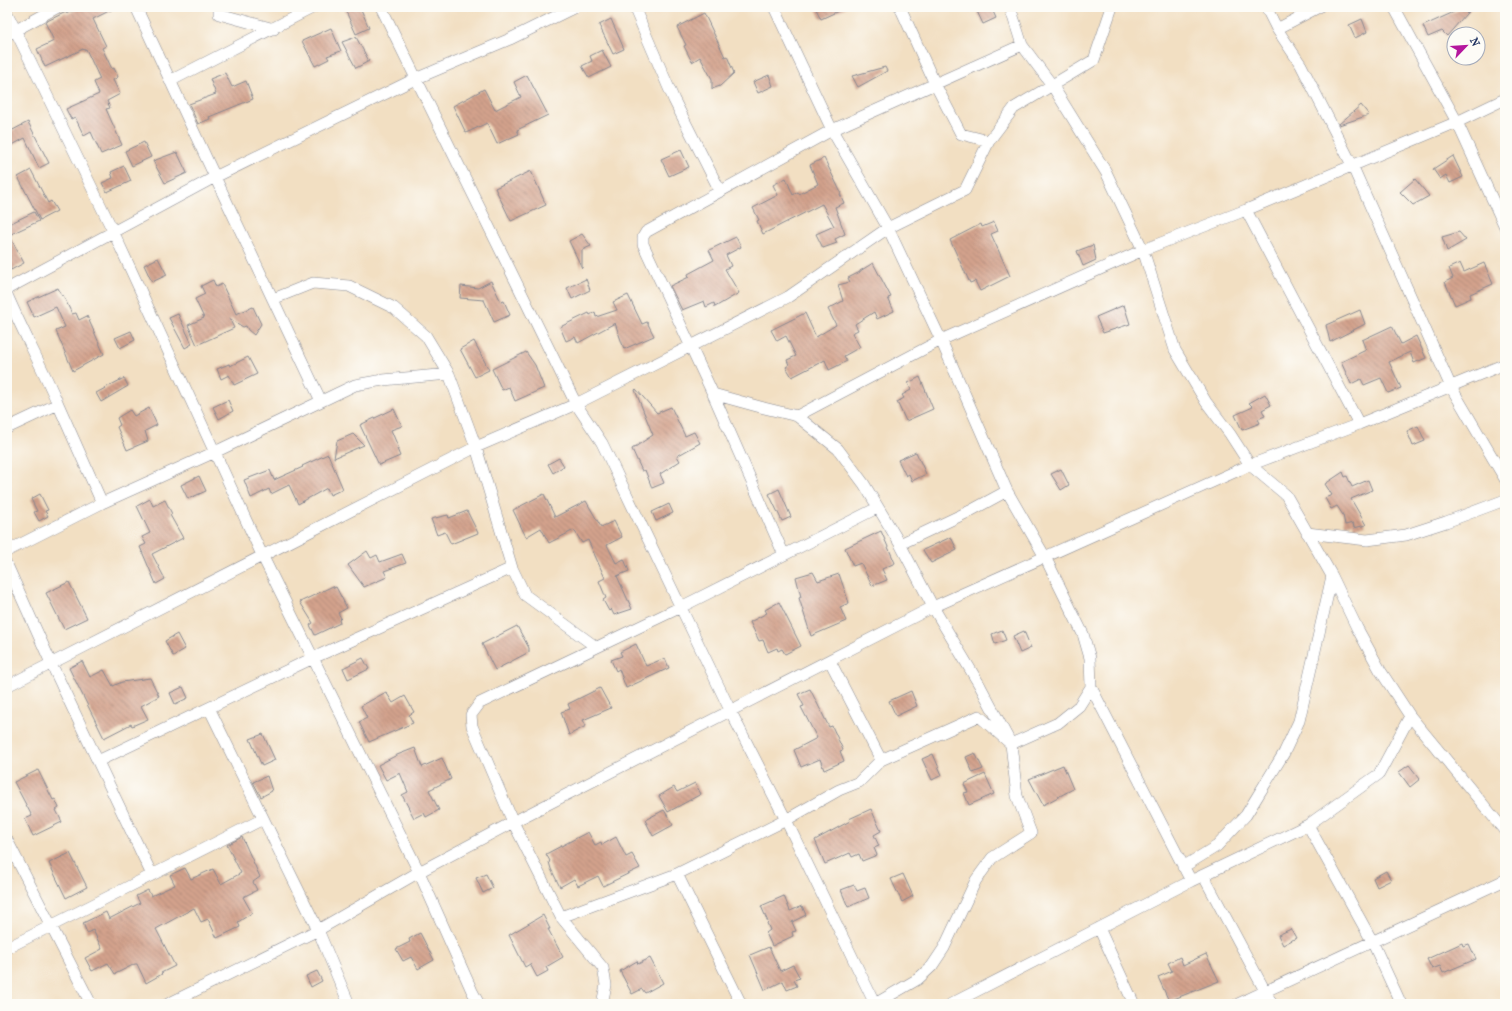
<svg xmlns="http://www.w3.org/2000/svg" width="1512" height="1011" font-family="'IM FELL French Canon',serif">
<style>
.building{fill:url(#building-back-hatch)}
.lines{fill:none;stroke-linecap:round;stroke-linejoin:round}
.minor-casing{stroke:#868790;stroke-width:12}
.minor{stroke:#fff;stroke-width:11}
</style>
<defs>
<pattern id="building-back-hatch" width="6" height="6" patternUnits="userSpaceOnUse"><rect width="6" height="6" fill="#d3a28c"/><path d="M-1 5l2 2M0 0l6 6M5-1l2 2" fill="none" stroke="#aa8476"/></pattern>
</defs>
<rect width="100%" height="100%" fill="#fdfcf7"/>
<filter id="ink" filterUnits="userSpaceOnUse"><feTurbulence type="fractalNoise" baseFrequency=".025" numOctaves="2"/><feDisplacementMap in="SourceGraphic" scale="8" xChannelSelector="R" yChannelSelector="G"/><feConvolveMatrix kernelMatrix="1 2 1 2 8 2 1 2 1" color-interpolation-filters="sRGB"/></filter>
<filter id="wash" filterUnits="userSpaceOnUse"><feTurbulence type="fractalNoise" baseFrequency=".012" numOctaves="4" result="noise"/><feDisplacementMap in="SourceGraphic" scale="16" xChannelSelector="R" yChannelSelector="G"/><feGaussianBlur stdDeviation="0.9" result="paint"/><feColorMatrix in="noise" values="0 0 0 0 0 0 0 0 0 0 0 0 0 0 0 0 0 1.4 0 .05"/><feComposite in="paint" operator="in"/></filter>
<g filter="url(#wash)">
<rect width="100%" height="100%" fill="#f2dfc2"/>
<g id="blocks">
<path class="building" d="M82,7h35l-24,12 13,27 -4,2 10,21 2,-1 4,9 -5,3 7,14 -13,7 3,7 -4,1 16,36 -21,9 -10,-22 -7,4 -9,-19 -4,2 -5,-10 33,-15 -5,-12 6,-3 -14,-30 -2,1 -1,-1 -38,18 -8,-18 17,-8 -9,-19 21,-10 1,2z
M344,7h16l9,21 -13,6z
M815,7h32l-26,12z
M975,7h16l5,11 -13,6z
M1465,7h7l-25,29 -5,-5 -14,6 -5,-11z
M704,13l21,44 2,-1 7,17 -14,13 -8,3v-10l-12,-22 -8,5 -8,-16 2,-1 -9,-18z
M611,19l13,30 -11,5 -14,-29z
M1362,19l5,13 -12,6 -6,-13z
M331,28l10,23 -14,5 2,3 -14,7 -13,-25z
M356,37l13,24 -13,7 -14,-26z
M602,50l9,17 -22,11 -7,-12 10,-5 -2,-5z
M885,67l2,4 -29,16 -6,-11z
M225,73l7,14 14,-6 7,18 -44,18 1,2 -12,5 -9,-20 27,-10 -6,-15z
M527,75l21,40 -31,15 2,4 -22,10 -10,-21 -21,10 -13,-27 31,-17 11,21 26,-13 -7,-15z
M769,75l4,11 -15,7 -5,-11z
M1361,105l8,10 -30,10v-1z
M28,122l21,41 -10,5 -14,-30 -18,10v-15z
M144,142l7,15 -19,9 -7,-15z
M681,150l8,17 -20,9 -8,-17z
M177,152l10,21 -22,10 -12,-22z
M1453,156l10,21 -13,6 -4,-8 -6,4 -7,-10z
M824,158l17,35 -1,1 4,9 -9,4 10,27 -10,5 2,4 -14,5 -7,-14 18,-8 -12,-22 -59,30 -6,-13 2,-1 -6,-12 25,-13 -5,-10 13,-7 7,17 5,-3 1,2 19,-10 -8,-19z
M124,166l7,15 -24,11 -5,-9 11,-5 -2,-6z
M31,170l17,33 3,-2 6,10 -17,9 -22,-43z
M531,171l15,34 -35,16 -16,-33z
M1415,179l14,17 -16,9 -13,-13z
M34,212l5,9 -30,14 15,28 -13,7 -4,-8v-37z
M994,222l4,9 -7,3 19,42 -30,15 -5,-10 -5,2 -20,-43 31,-16 1,3z
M1459,232l7,8 -19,11 -5,-14z
M582,234l9,12 -9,4v18l-13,-27z
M736,237l5,10 -15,8 5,11 -6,3 14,24 -24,14 -1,-4 -8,4 -2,-6 -22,9 -12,-24 19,-9 -1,-3 26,-14 -5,-10z
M1093,245l3,15 -13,6 -6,-15z
M158,258l9,17 -15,7 -8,-17z
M873,263l18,34 -3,1 6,13 -17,8 -3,-7 -19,12 3,6 -6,3 8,14 -16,9 3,5 -18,9 -4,-10 -33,17 -6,-10 3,-2 -2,-5 9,-4 -10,-20 -9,5 -6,-11 34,-17 11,24 20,-12 -8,-16 15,-8 -5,-16 12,-3 -2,-4 12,-6v-1z
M1460,263l4,9 20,-9 9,21 -23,10 1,4 -16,7 -10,-23 8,-4 -4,-10z
M586,279l4,11 -18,9 -5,-11z
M213,280l3,7 6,-3 14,30 17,-7 8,17 -7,11 -6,-5 -2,-4 -3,1 -14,-9 5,10 -37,17 -9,-20 16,-7 -9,-19 10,-5 -4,-8z
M491,281l10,21 3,-1 6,14 -16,7 -10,-22 -24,-2 1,-12 17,2z
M58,288l4,8 1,-1 9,19 4,-1 3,7 8,-4 17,38 -31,17 -17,-40 9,-4 -9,-20 -22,10 -7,-15z
M628,295l14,29 5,-2 7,14 -30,13 -9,-26 -37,20 -3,-6 -9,4 -6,-14 29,-14 1,2 5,-3 1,5 21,-7 -4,-8z
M1124,305l6,19 -27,9 -7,-16z
M1360,310l5,14 -35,18 -4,-17z
M178,314l14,30 -7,4 -16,-30z
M1392,326l9,18 15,-8 10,22 -12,5 -4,-11 -21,10 12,26 -13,5 -7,-15 -17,7 -3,-6 -10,5 -10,-22 25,-12 -4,-10z
M131,331l4,9 -15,8 -5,-10z
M474,341l15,29 -14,7 -15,-28z
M526,352l9,13 9,23 -29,13 -6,-14 -7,3 -10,-21z
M248,357l9,17 -23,11 -5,-10 -8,4 -4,-10 12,-5 1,2z
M920,377l13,32 -27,12 -9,-19 7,-4 -2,-3 9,-5 -3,-7z
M124,378l4,8 -27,16 -5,-9z
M636,389l21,24 14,-6 14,29 9,-4 6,11 -23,13 3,5 -20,13 4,9 -12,5 -7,-18 -3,1 -10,-22 21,-14 -18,-45z
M1265,394l6,11 -9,5 3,6 -7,3 2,4 -18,7 -7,-15 18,-8 -4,-4z
M228,400l5,11 -14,8 -6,-12z
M149,408l8,17 -12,6 3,10 -21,9 -10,-23 3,-2 -3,-7 13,-8 4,6z
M394,409l8,17 -11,4 8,19h-2l3,7 -21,9 -19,-40z
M1418,426l7,15 -12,5 -6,-15z
M353,434l11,11 -30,13 3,-17z
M916,452l10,22 -14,7 -3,-7 -3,2 -8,-16z
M328,454l15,35 -13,6 -3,-7 -29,16 -9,-19 -18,9 -2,-5 -18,9 -7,-18 26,-10 4,10 29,-13 -1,-1z
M559,458l5,8 -11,7 -5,-9z
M1061,469l8,16 -8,5 -10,-16z
M1343,472l2,5 2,-1 5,11 16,-7 4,10 -21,9 15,26 -12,3 -1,-5 -8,2 -2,-10 -6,-9 -6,3 -6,-11 7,-3 -7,-11z
M199,476l7,15 -18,8 -7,-14z
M779,489l12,28 -9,4 -13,-27z
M40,494l8,16 -3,1 3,5 -9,5 -5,-9 3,-1 -6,-12z
M544,494l11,23 31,-16 15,26 13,-6 8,16 -15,8 9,18 8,-4 5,12 -12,5 15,33 -18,6 -3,-6 -2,2 -6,-11 3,-2 -7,-17 6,-3 -17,-38 -6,3 -8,-13 -25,13 -8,-15 -15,9 -13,-27z
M150,499l3,7 12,-6 7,14 -2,1 13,23 -31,16 13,25 -9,5 -16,-37 6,-3 -4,-7 8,-4 -13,-27z
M669,504l4,9 -17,8 -4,-9z
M467,511l11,22 -27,11 -6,-12 -8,3 -6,-16 17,-4 1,3z
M881,531l14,32 -13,6 5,11 -15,6 -11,-23 -8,3 -8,-18z
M951,537l6,13 -26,13 -8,-13z
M367,551l4,7 6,-3 3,7 22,-8 4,9 -22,8 3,6 -23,10 -16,-22z
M813,572l5,9 21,-7 10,29 -9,4 6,14 -35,15 -12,-38 2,-1 -5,-20z
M69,582l18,36 -23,11 -18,-36z
M333,586l1,2 2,-1 11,21 -9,5 3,5 -2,2 1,3 -25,12 -5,-10 3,-2 -13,-21z
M779,602l22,44 -16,8 -3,-5 -4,2 -1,-3 -9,4 -5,-12 -4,1 -9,-19 17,-9 -2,-3z
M517,626l12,22v4l-34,18 -13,-26z
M1002,630l4,10 -11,4 -3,-10z
M1024,631l7,17 -11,5 -7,-17z
M177,634l8,15 -12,7 -8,-15z
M636,644l10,22 19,-8 4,10 -43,20 -7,-19 -3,2 -5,-11 11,-4 -2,-4z
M363,658l6,11 -21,10 -5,-11z
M82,661l8,16 14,-7 9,16 9,-4 28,-4 9,18 -18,10 7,13 -16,7 -1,-2 -27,14 -35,-70z
M183,687l5,11 -13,6 -5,-11z
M600,688l11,20 -28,12 3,6 -17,9 -8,-23 9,-3 -2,-5z
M810,689l19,38 3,-1 11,24 -3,1 4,10 -20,9 -4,-11 -19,8 -7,-17 23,-12 -16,-31 3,-1 -6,-12z
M911,691l6,15 -21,10 -7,-15z
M386,692l7,11 12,-7 9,16 -5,3 4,8 -44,19 -10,-20 8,-4 -6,-12z
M263,734l12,26 -13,6 -12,-27z
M415,748l7,19 20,-9 9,21 -22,11 10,20 -13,7 -2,-4 -10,5 -12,-23 6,-3 -8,-19 -14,7 -8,-15 19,-10z
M975,753l8,16 -10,4 -7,-16z
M933,754l9,21 -10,5 -10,-21z
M1063,765l10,24 -30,16 -14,-26z
M1409,765l11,14 -10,8 -11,-15z
M38,770l15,30 2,-1 4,9 -3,2 6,12 -29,14 -8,-17 7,-3 -18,-34z
M985,774l9,20 -25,11 -5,-12 4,-1 -4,-8z
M267,776l5,15 -11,6 -8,-15z
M695,783l6,11 -33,18 -9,-16 15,-9 3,5z
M871,809l10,22 -7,4 5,11 -5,2 3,7 -15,6 -3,-7 -7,3 -2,-4 -25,11 -10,-24 35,-19 -1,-2z
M664,810l9,15 -20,11 -8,-16z
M588,832l7,13 6,-3 1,3 14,-8 10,20 6,-3 8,14 -37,18 -5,-10 -20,10 -4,-7 -14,8 -9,-18 -2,-7 1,-1 -4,-7z
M242,837l18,40 -7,5 4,8 -14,7 9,16 -14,9 2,5 -23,11 -9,-19 -7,3 -7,-14 -38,21 19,37 -14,7 1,1 -16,9 -9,-19h-2l-20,10 -7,-11 -16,8 -7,-13 17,-9 -9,-19 -6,3 -4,-10 23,-11 3,7 31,-16 -4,-7 12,-6 3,6 24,-11 -5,-10 15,-7 6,11 22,-10 8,15 20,-11 -14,-28z
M70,853l17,34 -21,11 -17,-35z
M1386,871l5,9 -14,7 -4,-9z
M486,874l7,14 -10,5 -7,-15z
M903,874l10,22 -11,6 -11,-23z
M854,885l3,6 8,-3 4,10 -21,9 -7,-17z
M784,896l6,15 12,-5 4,9 -14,7 4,9 -4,1 1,4 -21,10 -6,-13 4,-3 -3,-7 1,-1 -7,-16z
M543,915l7,14h-2l15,28 -17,10 2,4 -11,6 -7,-13 -5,3 -16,-32z
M1291,929l5,9 -13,7 -5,-10z
M420,933l14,27 -16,9 -7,-12 -8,4 -7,-12 14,-7 -1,-3z
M1462,943l1,3 6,-2 7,15 -33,14 -3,-7 -8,3 -5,-10z
M769,947l11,24 13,-6 7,13 -6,2 3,6 -10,4 -4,-9 -18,9 -15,-35z
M1206,954l13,27 -50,20 -11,-24 14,-6 -4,-8 12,-6 3,8z
M650,958l13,25 -18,10 -3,-4 -10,5 -12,-23 17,-10 1,3z
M317,971l5,10 -11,6 -5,-11z"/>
</g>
</g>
<g filter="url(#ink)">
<use href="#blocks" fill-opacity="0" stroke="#868790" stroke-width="1"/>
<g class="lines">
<g class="minor-casing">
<path id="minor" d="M136,7l79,170 106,224
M219,7v7l55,15
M381,7l195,397 26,39 129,269 55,108 89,184 43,-25 14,-13 12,-18 32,-68 16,-22 39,-25 -14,-37 -6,-52 -32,-60 -46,-77 -33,-63 -36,-60 -26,-35 -41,-33 -33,-8 -51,-14
M634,7l40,93 46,91
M774,7l58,123 56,98 53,112 66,151 38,66 38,77 7,24 1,29 100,194
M900,7l35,77 26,50 28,7
M1010,7l12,38 30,40 54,87 37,78 32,100 31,52 24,32 20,31 36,30 46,81 25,52 23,42 30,46 95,115
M1266,7l11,22 24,36 51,100 99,222 54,92
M1394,7l63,115 48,105
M7,13l106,218 149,324 157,317 53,119 7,13
M1277,29l42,-22
M7,35l51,-28
M170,81l144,-74
M1246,210l113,214
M7,289l208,-112 200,-98 95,-40 65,-32
M7,295c16,37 35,72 51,109l-51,24
M273,299l40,-16 36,3 45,22 32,28 23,38 27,73 36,121 13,27 71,52
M58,404l44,99 113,-51 140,-67 28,-5 66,-6
M797,416l144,-76 202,-90 103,-40 211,-88 48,-23
M1307,533l60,7 39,-5 40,-13 59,-22
M900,544l70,-33 37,-20
M7,551l95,-48
M784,555l-71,-161 -70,-150v-7l3,-5 186,-102 190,-85
M7,565l44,98 101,212
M830,661l51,99
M7,686l469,-239 100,-43 212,-107 100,-69 77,-38 24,-49 25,-33 80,-48 18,-53
M209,708l109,222 31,74
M98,761l215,-103 199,-90
M1308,825l64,116 29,63
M7,840l84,164
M1183,867l34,-21 29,-31 38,-62 15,-32 33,-145
M677,874l64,130
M1203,875l69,129
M561,917l116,-43 109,-54 53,-30 20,-8 22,-22 98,-44 32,28 47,-21 21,-17 12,-19
M1099,928l35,76
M7,948l256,-129
M168,1004l150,-74 101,-58 94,-50 420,-215 317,-142 109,-41 146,-60
M602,1004l4,-19 -3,-17 -42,-51 -48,-95 -41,-96 -1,-11 9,-12 201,-96 196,-99
M951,1004l240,-123 117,-56 71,-51 31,-58
M1238,1004l267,-124"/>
</g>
<use href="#minor" class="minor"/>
</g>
</g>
<rect width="1512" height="1011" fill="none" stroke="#fdfcf7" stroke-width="24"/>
<g transform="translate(1466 46) rotate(65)"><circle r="19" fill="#fdfcf7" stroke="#a3aaba"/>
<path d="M0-3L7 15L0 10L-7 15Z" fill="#b5179e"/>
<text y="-6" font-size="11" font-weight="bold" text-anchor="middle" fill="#1b2f5e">N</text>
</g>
</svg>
